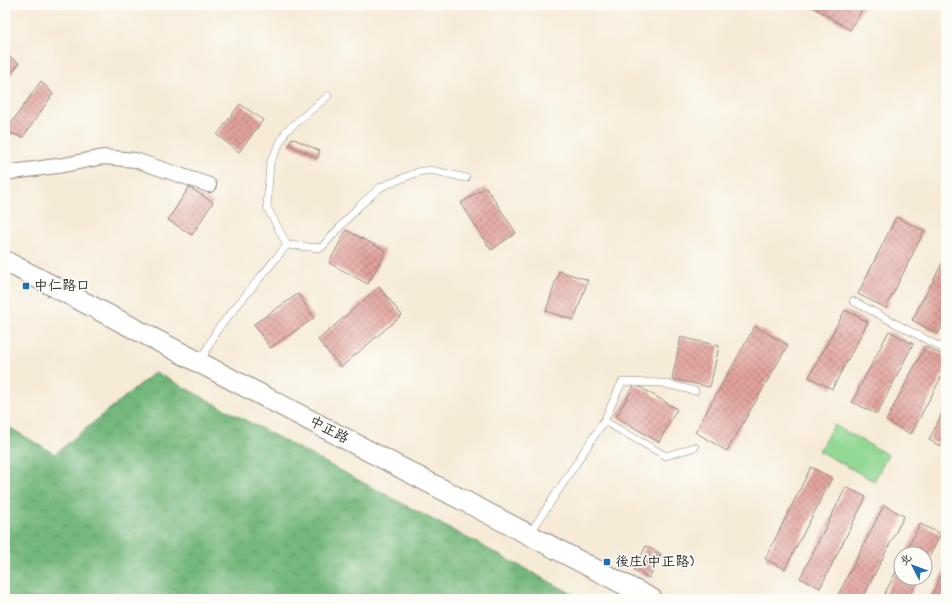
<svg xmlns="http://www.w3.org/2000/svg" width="951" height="604" font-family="'Architects Daughter','LXGW WenKai TC',sans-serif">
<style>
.forest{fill:url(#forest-crowns);stroke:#507254}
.pitch{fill:#91d893;stroke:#5e825f}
.building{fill:url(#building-cross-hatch)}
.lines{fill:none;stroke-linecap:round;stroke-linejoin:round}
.lane-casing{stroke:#908b81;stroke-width:8}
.street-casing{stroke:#908b81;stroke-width:16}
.secondary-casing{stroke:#908b81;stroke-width:22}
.lane{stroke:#fff;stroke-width:7}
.street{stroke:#fff;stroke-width:14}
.secondary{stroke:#fff;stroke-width:20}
.poi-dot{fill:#1f6fb2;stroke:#fdfcf7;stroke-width:1.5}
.labels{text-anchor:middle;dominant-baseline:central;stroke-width:3.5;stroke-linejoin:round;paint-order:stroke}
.poi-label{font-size:14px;fill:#2b2b2b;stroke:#fdfcf7;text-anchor:start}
.street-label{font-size:14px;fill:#2b2b2b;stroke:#fdfcf7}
</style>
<defs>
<pattern id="forest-crowns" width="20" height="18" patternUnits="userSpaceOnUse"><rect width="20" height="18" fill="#74b87d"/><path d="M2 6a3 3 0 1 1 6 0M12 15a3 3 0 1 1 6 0" fill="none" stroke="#5f9667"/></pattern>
<pattern id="building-cross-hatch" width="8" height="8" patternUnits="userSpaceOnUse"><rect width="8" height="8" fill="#e2a29c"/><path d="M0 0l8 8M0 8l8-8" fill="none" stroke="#b7847f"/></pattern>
</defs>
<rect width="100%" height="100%" fill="#fdfcf7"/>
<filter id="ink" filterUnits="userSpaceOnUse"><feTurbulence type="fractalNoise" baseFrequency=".025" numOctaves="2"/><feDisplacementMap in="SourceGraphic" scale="8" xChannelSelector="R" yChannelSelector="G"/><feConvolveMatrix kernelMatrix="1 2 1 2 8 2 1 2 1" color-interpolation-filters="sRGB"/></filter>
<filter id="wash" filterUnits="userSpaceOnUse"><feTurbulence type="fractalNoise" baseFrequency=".012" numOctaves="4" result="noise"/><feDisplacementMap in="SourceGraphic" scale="16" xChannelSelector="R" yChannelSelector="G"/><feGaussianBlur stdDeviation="0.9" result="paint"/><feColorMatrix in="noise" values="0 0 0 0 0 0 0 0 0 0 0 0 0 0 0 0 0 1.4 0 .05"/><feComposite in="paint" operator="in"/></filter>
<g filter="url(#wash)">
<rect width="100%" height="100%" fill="#f6ebd7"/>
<path class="forest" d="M155,372l427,227h-577v-174l50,29z"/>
<path class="pitch" d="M834,425l54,30 -14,26 -55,-30z"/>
<g id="blocks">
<path class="building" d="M810,5h55l-15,25z
M5,54l14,9 -14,20z
M41,81l12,13 -30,43 -18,-5z
M240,104l23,16 -24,32 -22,-17z
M292,138l28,13 -3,7 -28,-13z
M189,187l24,15 -21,33 -24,-15z
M486,187l30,46 -25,17 -30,-47z
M896,217l28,14 -38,77 -28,-14z
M346,230l40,21 -18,33 -39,-21z
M946,256v63l-8,15 -26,-14z
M559,271l29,9 -14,40 -28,-9z
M379,287l23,28 -61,52 -23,-27z
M298,294l16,24 -44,30 -16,-24z
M845,310l23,12 -36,67 -23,-12z
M755,326l33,19 -61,106 -32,-19z
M889,331l24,13 -36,70 -25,-12z
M681,337l38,9 -9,41 -38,-8z
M925,346l21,11v11l-35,66 -25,-13z
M635,384l42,25 -18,33 -43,-25z
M946,406v43l-17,-9z
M811,467l21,11 -47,91 -20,-10z
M846,487l20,10 -46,91 -20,-10z
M884,505l20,11 -42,83h-20l-5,-2z
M920,524l21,10 -16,31v-11h-20z
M646,546l15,8 -12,24 -15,-8z
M901,562v16h18l-11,21h-26z
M946,566v33h-17z"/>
</g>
</g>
<g filter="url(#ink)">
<use href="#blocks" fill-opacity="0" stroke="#908b81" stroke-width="1"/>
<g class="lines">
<g class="lane-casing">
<path id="lane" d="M287,245l-20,-38 3,-44 16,-32 42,-35
M853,301l93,49
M200,362l17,-32 70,-85 34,3 38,-42 22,-19 37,-15 13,-2 35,8
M604,421l18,-39 40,1 33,8
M529,535l75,-114 62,35 29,-9"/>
</g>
<g class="street-casing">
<path id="street" d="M5,173l59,-8 39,-8 32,3 74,25"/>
</g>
<g class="secondary-casing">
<path id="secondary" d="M5,261l647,338"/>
</g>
<use href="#lane" class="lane"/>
<use href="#street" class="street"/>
<use href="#secondary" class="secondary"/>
</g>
</g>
<g class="poi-dot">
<rect x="22" y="282" width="8" height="8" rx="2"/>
<rect x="603" y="558" width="8" height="8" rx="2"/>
</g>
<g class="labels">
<g class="poi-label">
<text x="34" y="286">中仁路口</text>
<text x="615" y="562">後庄(中正路)</text>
</g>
<g class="street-label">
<text transform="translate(329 430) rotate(28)">中正路</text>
</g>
</g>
<rect width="951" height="604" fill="none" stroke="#fdfcf7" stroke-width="20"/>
<g transform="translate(913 566) rotate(312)"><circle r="19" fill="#fdfcf7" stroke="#a9a8a5"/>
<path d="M0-3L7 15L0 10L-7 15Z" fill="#1f6fb2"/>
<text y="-6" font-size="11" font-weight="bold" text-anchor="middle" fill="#2b2b2b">北</text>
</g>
</svg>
